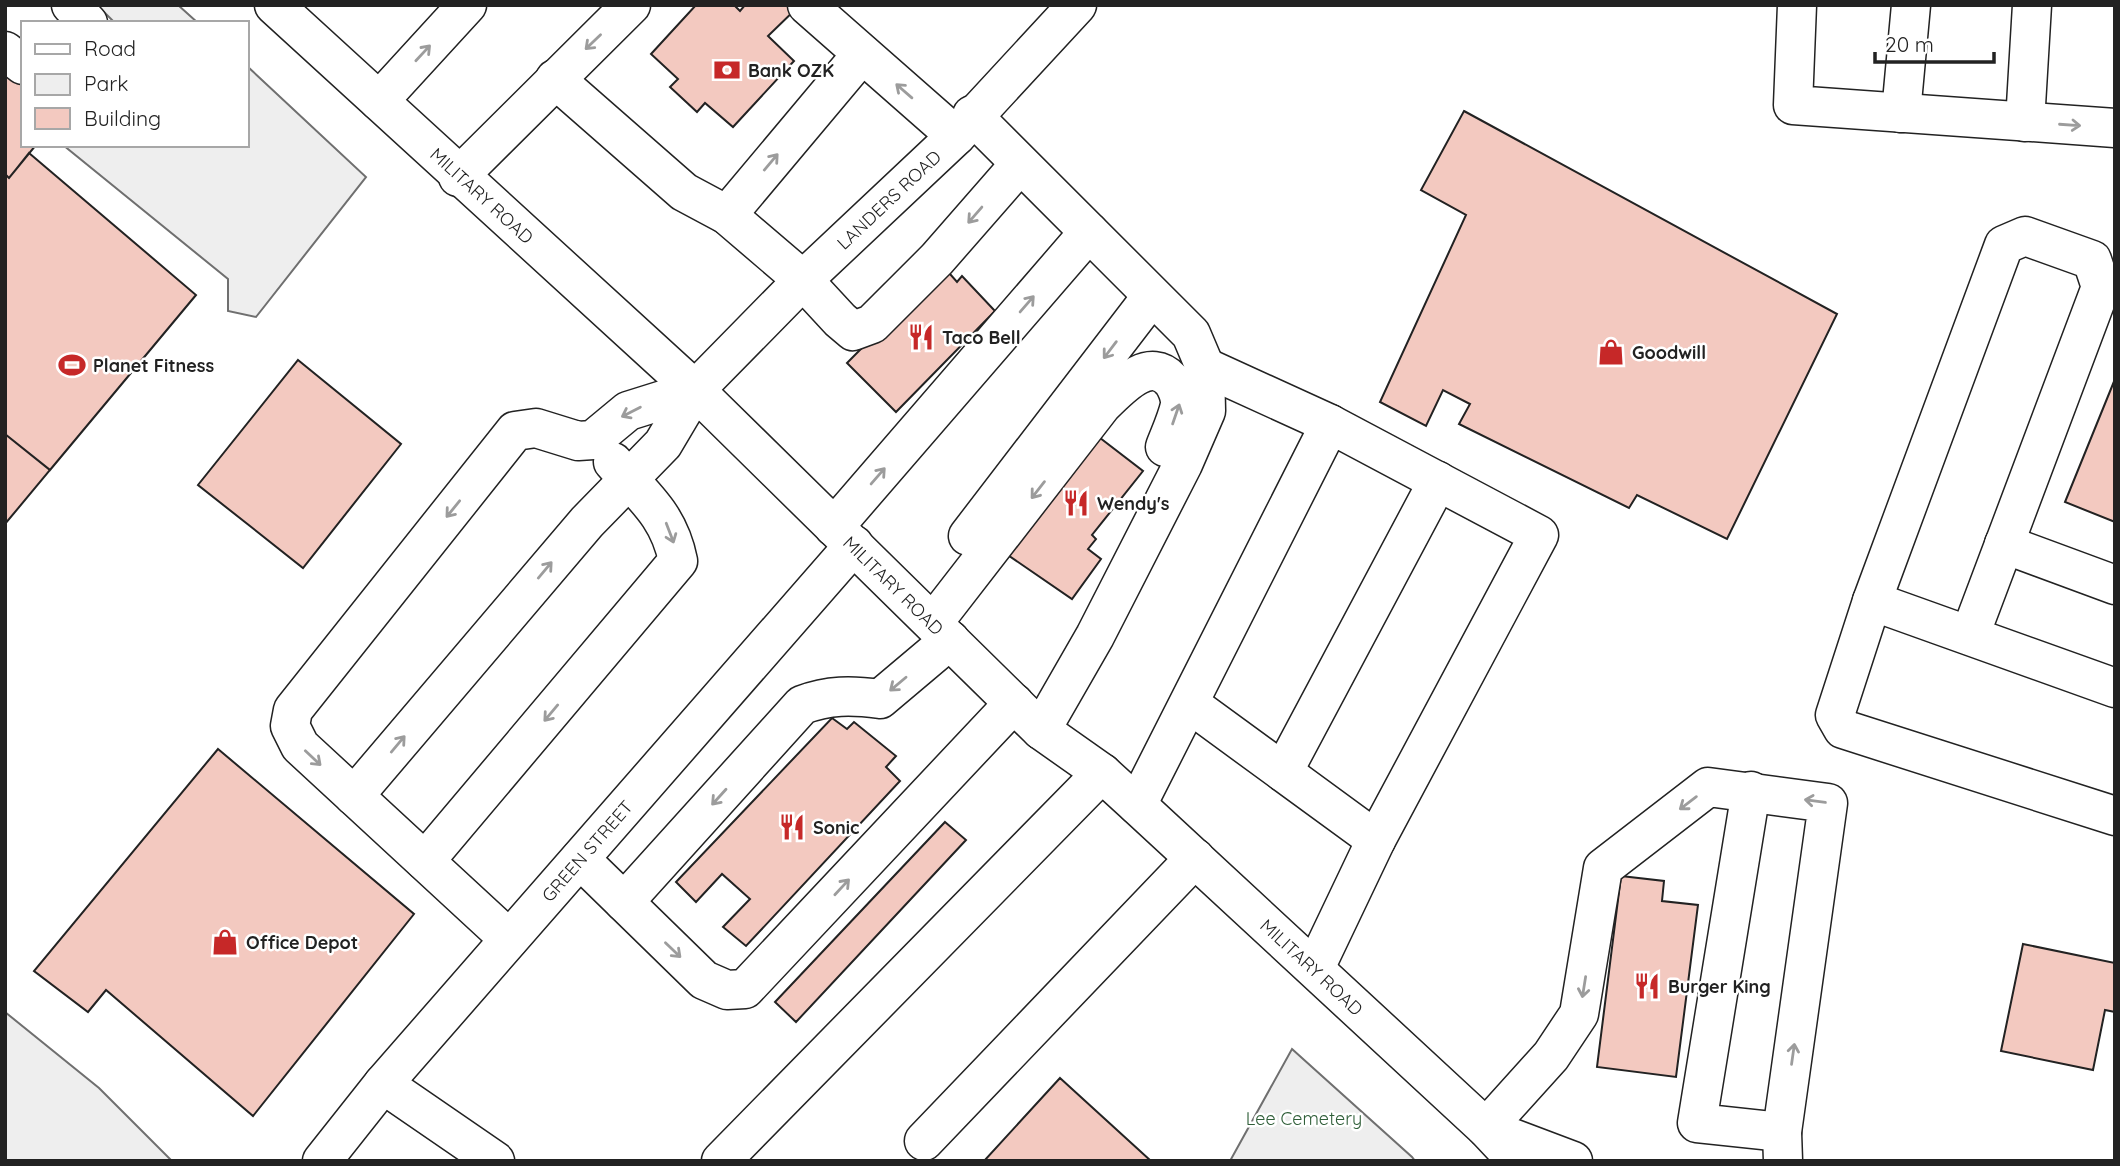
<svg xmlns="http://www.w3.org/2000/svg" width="2120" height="1166" font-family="Quicksand,sans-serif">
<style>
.green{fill:#eee;stroke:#6f6f6f;stroke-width:2}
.building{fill:#f3c9c0;stroke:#222;stroke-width:2}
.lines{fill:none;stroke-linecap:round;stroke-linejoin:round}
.minor-casing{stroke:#222;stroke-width:41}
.major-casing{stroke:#222;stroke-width:41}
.minor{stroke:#fff;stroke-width:38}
.major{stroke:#fff;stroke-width:38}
.oneway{stroke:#9c9c9c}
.labels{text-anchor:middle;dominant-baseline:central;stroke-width:5;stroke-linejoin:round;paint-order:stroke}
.poi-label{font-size:18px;font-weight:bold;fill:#222;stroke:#fff;text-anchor:start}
.street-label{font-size:18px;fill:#222;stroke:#fff}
.park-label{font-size:18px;fill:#2f5e38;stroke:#fff}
</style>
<rect width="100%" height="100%" fill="#fff"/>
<path class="green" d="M97,5h81l20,18h-83z
M247,66l119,111 -110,140 -28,-6v-32l-165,-134h184z
M5,1012l94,76 73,73h-167z
M1292,1049l120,108 3,4h-185z"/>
<path class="building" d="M696,5h38l6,6 5,-6h55l-32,31 26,25 -61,66 -28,-24 -8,9 -27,-25 8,-8 -27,-25z
M5,63l18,15v67h13l-27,33 -4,-4z
M1464,111l373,203 -110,225 -90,-44 -8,13 -170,-84 11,-20 -27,-14 -17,36 -46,-24 86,-187 -45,-25z
M29,153l167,142 -146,175 -45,-36v-260l4,4z
M943,266l14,16 5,-6 33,35 -99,101 -49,-49z
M298,360l103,84 -98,124 -105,-83z
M2115,379v143l-50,-20z
M1091,431l52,40 -51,64 4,4 -8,10 13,10 -29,40 -73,-50z
M5,434l45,36 -45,54z
M832,718l15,11 7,-7 42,34 -10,11 14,14 -154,165 -23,-19 27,-28 -28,-25 -26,28 -20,-20z
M218,749l196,165 -161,202 -147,-126 -18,22 -54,-41z
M945,822l21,18 -170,182 -21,-20z
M1621,876l43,5 -2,20 36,4 -22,172 -79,-10z
M2023,944l92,19v49l-10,-2 -12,60 -92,-19z
M1060,1078l91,83h-167z"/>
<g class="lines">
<g class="minor-casing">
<g id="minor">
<path d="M71,5l17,18"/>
<path d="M807,5l149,131"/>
<path d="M1797,5l-4,100 322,23"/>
<path d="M5,51l18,14"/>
<path d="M555,79l129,113 43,23 76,65 37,40 13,11 19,-7 65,-65 83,-95"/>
<path d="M379,101l88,-96"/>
<path d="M1901,113l10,-108"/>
<path d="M972,115l219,219 14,33 1,44 -23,53 -88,172 -54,94"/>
<path d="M2025,122l7,-117"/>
<path d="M458,177l173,-172"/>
<path d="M727,215l135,-161"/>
<path d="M1205,367l125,57"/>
<path d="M834,527l255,-295"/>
<path d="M968,536l184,-240"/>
<path d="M2004,544l111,41"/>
<path d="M1872,601l-37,114 8,14 272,87"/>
<path d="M933,623l169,-218c17,-16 46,-50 69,-25 5,5 10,18 9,25 -3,14 -10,29 -15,42"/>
<path d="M1970,635l131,-348 -9,-27 -67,-24 -21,9 -132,356 243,87"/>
<path d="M1190,704l186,136"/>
<path d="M1283,772l155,-291"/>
<path d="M1751,791l-54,332 85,9"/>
<path id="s1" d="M354,796l233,-274 76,-78 32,-54 108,-110 153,-144 121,-131"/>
<path d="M1137,805l193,-381 209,111 -163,305 -61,128"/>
<path d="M580,859l124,121 23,10 18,-1 269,-286"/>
<path d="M425,861l253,-300c-9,-46 -35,-65 -65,-99"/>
<path d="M624,902l178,-197c27,-10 49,-10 78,-6l70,-59"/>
<path d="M509,939l-209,-193 -10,-20 3,-16 222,-279 21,-3 42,13 15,-1 35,-29 67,-21"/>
<path d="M383,1084l112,77"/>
<path d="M1486,1128l65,-72 28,-42 24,-146 105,-81 120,16 -46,329 1,29"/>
<path d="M924,1141l271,-283"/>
<path id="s2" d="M322,1161l61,-77 471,-539"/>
<path d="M721,1161l381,-388"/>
</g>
</g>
<g class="major-casing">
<g id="major">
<path id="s3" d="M274,5l421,385 346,340 61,43 35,32 349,323 31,33"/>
<path d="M1491,1130l82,31"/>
</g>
</g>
<use href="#minor" class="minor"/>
<use href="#major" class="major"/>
</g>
<defs><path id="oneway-shaft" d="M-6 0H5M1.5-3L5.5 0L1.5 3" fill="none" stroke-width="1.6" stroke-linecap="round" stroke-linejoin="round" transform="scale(1.75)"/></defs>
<g class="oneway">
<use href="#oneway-shaft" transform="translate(593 42) rotate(136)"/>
<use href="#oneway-shaft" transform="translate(423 53) rotate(-47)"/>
<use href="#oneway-shaft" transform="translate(904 91) rotate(-139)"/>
<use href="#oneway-shaft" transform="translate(2070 125) rotate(4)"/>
<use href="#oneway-shaft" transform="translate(771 162) rotate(-50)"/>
<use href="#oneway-shaft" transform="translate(975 215) rotate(131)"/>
<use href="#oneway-shaft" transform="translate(1027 304) rotate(-49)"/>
<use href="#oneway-shaft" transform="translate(1110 350) rotate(127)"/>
<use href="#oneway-shaft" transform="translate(631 412) rotate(153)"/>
<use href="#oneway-shaft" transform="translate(1176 414) rotate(-71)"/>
<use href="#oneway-shaft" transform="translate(878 476) rotate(-49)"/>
<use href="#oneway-shaft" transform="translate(1038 490) rotate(128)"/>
<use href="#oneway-shaft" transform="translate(453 509) rotate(129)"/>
<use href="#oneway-shaft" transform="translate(670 533) rotate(69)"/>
<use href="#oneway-shaft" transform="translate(545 570) rotate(-50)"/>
<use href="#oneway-shaft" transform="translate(898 684) rotate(140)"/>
<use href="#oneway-shaft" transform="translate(551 713) rotate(130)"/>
<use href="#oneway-shaft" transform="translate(398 744) rotate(-50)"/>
<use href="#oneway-shaft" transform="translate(313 758) rotate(43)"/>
<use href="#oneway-shaft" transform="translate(719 797) rotate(132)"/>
<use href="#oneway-shaft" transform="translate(1815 801) rotate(-172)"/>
<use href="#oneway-shaft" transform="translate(1688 803) rotate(143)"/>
<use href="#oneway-shaft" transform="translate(842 887) rotate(-47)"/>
<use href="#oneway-shaft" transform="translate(673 950) rotate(44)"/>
<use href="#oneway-shaft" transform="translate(1584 987) rotate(99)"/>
<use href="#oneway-shaft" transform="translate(1793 1054) rotate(-82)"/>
</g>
<defs>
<g id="bank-bare" transform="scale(2.1)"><path d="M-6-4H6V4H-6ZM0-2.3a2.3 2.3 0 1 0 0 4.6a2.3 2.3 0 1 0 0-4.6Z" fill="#c62828" stroke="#fff" stroke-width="2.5" paint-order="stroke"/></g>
<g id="restaurant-bare" transform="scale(2.1)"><path d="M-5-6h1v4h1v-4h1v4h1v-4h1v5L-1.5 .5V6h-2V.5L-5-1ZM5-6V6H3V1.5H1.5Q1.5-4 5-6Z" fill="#c62828" stroke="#fff" stroke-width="2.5" paint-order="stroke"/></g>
<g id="shop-bare" transform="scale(2.1)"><path d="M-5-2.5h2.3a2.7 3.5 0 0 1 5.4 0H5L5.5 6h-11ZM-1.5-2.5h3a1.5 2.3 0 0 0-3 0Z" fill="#c62828" stroke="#fff" stroke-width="2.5" paint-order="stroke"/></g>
<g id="stadium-bare" transform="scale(2.1)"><path d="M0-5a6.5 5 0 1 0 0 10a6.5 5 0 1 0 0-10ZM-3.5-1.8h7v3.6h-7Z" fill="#c62828" stroke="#fff" stroke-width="2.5" paint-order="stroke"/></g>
</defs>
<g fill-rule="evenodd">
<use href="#bank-bare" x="727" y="70"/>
<use href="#restaurant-bare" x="921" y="337"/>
<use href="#shop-bare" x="1611" y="352"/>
<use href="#stadium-bare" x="72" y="365"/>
<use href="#restaurant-bare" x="1076" y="503"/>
<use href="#restaurant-bare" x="792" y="827"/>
<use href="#shop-bare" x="225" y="942"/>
<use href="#restaurant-bare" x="1647" y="986"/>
</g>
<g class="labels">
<g class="poi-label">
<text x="748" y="70">Bank OZK</text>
<text x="942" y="337">Taco Bell</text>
<text x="1632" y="352">Goodwill</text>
<text x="93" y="365">Planet Fitness</text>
<text x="1097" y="503">Wendy's</text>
<text x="813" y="827">Sonic</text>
<text x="246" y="942">Office Depot</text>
<text x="1668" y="986">Burger King</text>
</g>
<g class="street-label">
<text stroke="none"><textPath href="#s3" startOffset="282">MILITARY ROAD</textPath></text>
<text stroke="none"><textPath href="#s1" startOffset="803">LANDERS ROAD</textPath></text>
<text stroke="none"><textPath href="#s3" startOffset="849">MILITARY ROAD</textPath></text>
<text stroke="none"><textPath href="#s2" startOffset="408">GREEN STREET</textPath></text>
<text stroke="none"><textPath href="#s3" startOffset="1416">MILITARY ROAD</textPath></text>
</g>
<g class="park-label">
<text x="1304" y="1118">Lee Cemetery</text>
</g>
</g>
<rect width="2120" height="1166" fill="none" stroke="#222222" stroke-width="14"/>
<rect x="21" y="21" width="228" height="126" fill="#ffffff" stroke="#a7a7a7" stroke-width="2"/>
<rect x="35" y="44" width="35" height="10" fill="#ffffff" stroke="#a7a7a7" stroke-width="2"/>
<text x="84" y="56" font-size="21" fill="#222222">Road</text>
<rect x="35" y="74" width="35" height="21" fill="#eeeeee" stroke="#a7a7a7" stroke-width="2"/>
<text x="84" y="91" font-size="21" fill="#222222">Park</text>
<rect x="35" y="108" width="35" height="21" fill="#f3c9c0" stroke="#a7a7a7" stroke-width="2"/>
<text x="84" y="126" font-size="21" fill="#222222">Building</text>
<path d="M1875 52v10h119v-10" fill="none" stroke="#222222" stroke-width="3.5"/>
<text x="1885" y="52" font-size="21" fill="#222222" stroke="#ffffff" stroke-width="5" paint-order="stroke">20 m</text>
</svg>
